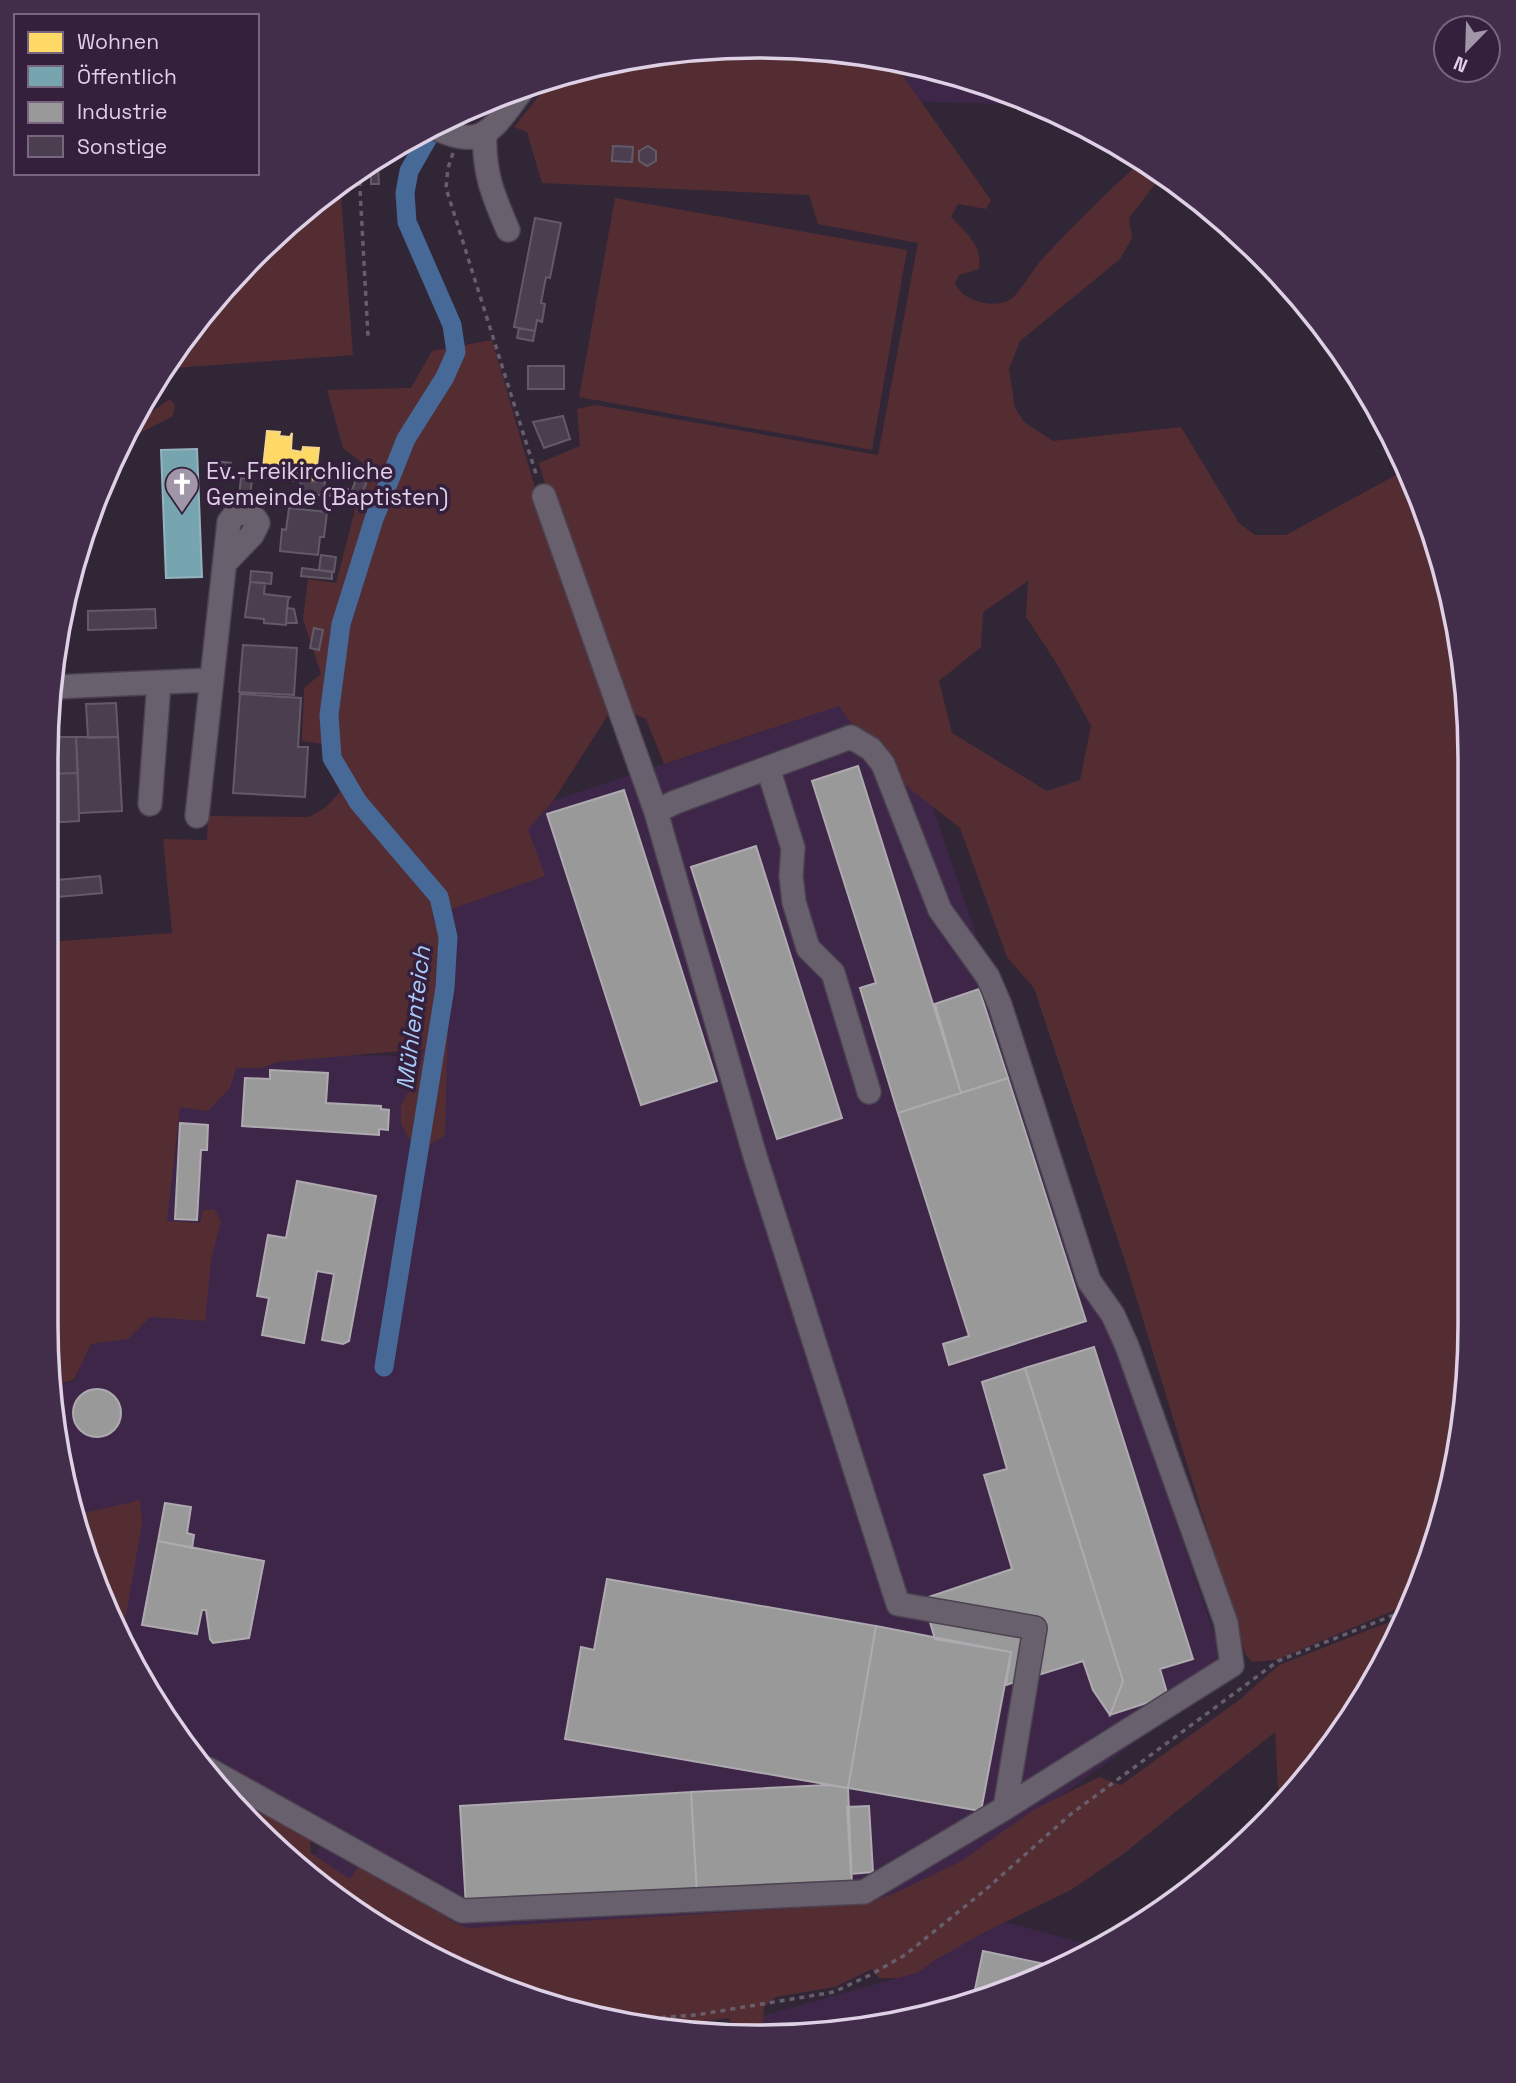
<svg xmlns="http://www.w3.org/2000/svg" width="1516" height="2083" font-family="'Space Grotesk',sans-serif">
<style>
.built{fill:#3d2648}
.green{fill:#542d33;fill-rule:evenodd}
.homes{fill:#ffd966;stroke:#f5d78c;stroke-width:2}
.public{fill:#76a5af;stroke:#95b2bf;stroke-width:2}
.industry{fill:#999;stroke:#aeaab0;stroke-width:2}
.lines{fill:none;stroke-linecap:round;stroke-linejoin:round}
.canal{stroke:#466998;stroke-width:19}
.building{fill:#4a3e4f;stroke:#635a68;stroke-width:2}
.minor-casing{stroke:#4c4251;stroke-width:26}
.path{stroke:#675e6b;stroke-width:3.5;stroke-dasharray:5 5;stroke-linecap:butt}
.minor{stroke:#68606d;stroke-width:23}
.labels{text-anchor:middle;dominant-baseline:central;stroke-width:7;stroke-linejoin:round;paint-order:stroke}
.poi-label{font-size:23px;fill:#ded1e5;stroke:#341f3d;text-anchor:start}
.water-label{font-size:24px;font-style:italic;fill:#a8cbf7;stroke:#341f3d}
.rim{fill:none;stroke:#ded1e5;stroke-width:3.5}
</style>
<rect width="100%" height="100%" fill="#312636"/>
<path class="built" d="M710,47l141,5 136,31 49,22 -137,-4 -5,-37 -28,-7z
M892,688l336,987 -170,123 -156,141 -459,25 -137,-91 19,-39 -98,-43 -62,-70 -65,-123 -30,-88 -16,-124 21,-5 107,-328 227,3 -35,-196z
M983,1916l112,30 -64,37 -180,48 -139,5 -30,-4 26,-1 200,-56z"/>
<path class="green" d="M710,47l156,10v2l29,6 96,135 -5,9 -28,-5 -7,13c15,15 32,29 28,52l-20,6 -4,8c6,18 41,27 56,16 13,-11 22,-31 34,-43 31,-33 63,-65 97,-95l20,14 -33,43 3,20 -12,21 -100,82 -11,28 6,39 9,14 29,19 128,-14 58,96 16,12h31l121,-66 9,16 48,180 5,707 -23,138 -39,95 -131,55 -24,2 -7,-8 -119,-390 -92,-276 -27,-31 -47,-129 -74,-58 -47,-64 -175,58 -18,-45 -24,-10 -10,2 -73,-248 41,-17 -3,-37 19,-4 282,50 40,-212 -100,-19 -9,-29 -267,-12 -15,-51 -13,-5 40,-50 19,-7zM1028,581l-2,36 31,47 34,62 -11,54 -33,11 -95,-58 -13,-52 42,-34 2,-35z
M340,183l13,172 -191,14 61,-81 101,-95z
M615,198l292,52 -35,200 -293,-53z
M492,340l46,158 70,217 -55,86 -25,28 17,47 -113,40 9,22 14,22 -7,66 -3,109 -20,13 -15,-8 -9,-16v-19l16,-28 7,-28 -147,13 -16,6h-25l-6,20 -22,23 -28,-4 -13,114 33,2 3,-13 11,-1 7,12 -10,39 -6,61 -55,-4 -22,22 -37,5 -17,36 -21,5 -7,-60v-383l126,-9 -9,-94 44,1 1,-24 101,1 17,-10 14,-15 -15,-29 -2,-19 -21,-3 2,-53 17,-14 -18,-55 5,-40 28,4 21,-81 12,-34 -26,-20 -16,-58 84,-2 21,-37z
M170,399l5,6 -2,11 -50,26 11,-21 11,-5z
M140,1500l2,24 -19,108 -4,1 -19,-35 -28,-82z
M1402,1617l-27,64 -81,113 -15,15 -4,-77 -153,123 -51,35 -84,41 -52,29 -16,12 -21,6h-19l-7,-9 -37,18 -59,10 -12,10 -1,17c-17,8 -24,13 -35,-6l-79,10 -30,-4 -176,-60 -155,-104 -34,-39 6,-11 55,23 -5,10 1,10 39,26 12,-18 93,62 14,5 392,-24 32,-10 67,-32 75,-53 64,-32 22,8 117,-84 41,-36z"/>
<path class="homes" d="M267,431l13,1 -1,4 11,1 2,-4 -1,17 11,2 1,-5 16,1 -4,35 -53,-6z"/>
<path class="public" d="M197,449l5,128 -36,1 -5,-128z"/>
<path class="industry" d="M858,766l103,327 -63,20 -38,-125 16,-5 -64,-202z
M624,790l93,291 -76,24 -94,-291z
M756,846l86,272 -65,21 -86,-272z
M979,989l29,89 -47,15 -26,-89z
M270,1070l58,3 -2,30 55,3v3l8,1 -1,20 -9,-1v6l-137,-9 3,-48 25,1z
M1008,1078l78,243 -137,44 -6,-21 26,-8 -71,-223z
M180,1123l28,2 -1,25h-6l-4,70 -22,-1z
M297,1181l79,15 -27,145 -6,3 -21,-4 12,-66 -17,-3 -13,72 -42,-8 7,-37 -12,-2 11,-61 18,3z
M1094,1347l99,312 -33,10 8,27 -58,19 13,-34 -98,-313z
M1025,1368l98,313 -13,34 -17,-25 -10,-29 -77,24 5,-33 -76,-13 -12,-40 89,-30 -28,-94 23,-6 -25,-87z
M73 1413a24 24 0 1 1 48 0a24 24 0 1 1-48 0Z
M165,1503l26,4 -4,26 7,2 -2,13 -34,-7z
M158,1541l106,20 -15,77 -36,5 -3,-4 -4,-29h-4l-5,24 -55,-9z
M607,1579l269,47 -28,162 -283,-49 16,-92 13,3z
M876,1626l135,26 -30,159 -133,-23z
M827,1785l21,3 4,97 -155,9 -6,-102z
M691,1792l6,102 -231,13 -6,-101z
M869,1806l4,66 -22,2 -4,-67z
M983,1951l76,16 -28,16 -58,16z"/>
<g class="lines">
<path class="canal" d="M384,1367l61,-379 3,-51 -9,-40 -81,-95 -26,-44 -3,-43 12,-91 33,-105 32,-80 39,-62 11,-25 -4,-27 -45,-103 -2,-29 4,-22 28,-49"/>
</g>
<path class="building" d="M613,146l20,1 -1,15 -20,-1z
M648,146l8,5v10l-9,5 -8,-5v-10z
M378,166l1,18h-8v-17z
M535,218l26,5 -11,55 -4,-1 -5,26 4,1 -3,18 -5,-2 -2,11 -21,-4z
M519,328l16,3 -2,10 -16,-3z
M528,366h36v23h-36z
M563,416l7,23 -26,9 -11,-26z
M206,460l25,3 -1,17 -24,-2z
M357,477l10,4 -5,13 -10,-4z
M241,478l11,1 -2,17 -11,-1z
M301,481l24,1 -2,13h-6l-1,7 -17,-2z
M324,487l24,2 -1,9 -24,-3z
M289,508l38,4 -3,25h-4l-2,18 -38,-4 2,-22 4,1z
M321,555l15,2 -2,15 -15,-2z
M302,568l30,4v7l-31,-3z
M251,571l21,2 -1,11 -21,-2z
M250,582l15,1 -1,11 26,3 -2,3 -2,25 -22,-2v-4l-19,-2z
M287,608l7,1 3,14h-11z
M155,609l1,19 -68,2v-19z
M314,628l9,2 -4,20 -9,-2z
M243,645l54,3 -3,47 -55,-3z
M240,694l61,4 -3,49h10l-3,50 -72,-4z
M116,703l2,34 -30,1 -2,-34z
M50,724h6l1,13h19l2,36 -32,1z
M118,735l4,76 -43,2 -3,-76h42z
M78,773l1,48 -33,2v-49z
M100,876l2,17 -56,5v-17z"/>
<g class="lines">
<g class="minor-casing">
<path id="minor" d="M431,126c53,27 62,2 92,-37
M485,133c-2,39 8,62 23,97
M544,496l112,316
M55,687l155,-7
M768,768l25,80 -2,28 3,26 14,46 25,25 36,119
M150,804l9,-121
M197,816l32,-294 7,-9c10,0 17,0 22,10l-6,12 -27,28
M208,1769l254,142 402,-19 141,-84 30,-180 -137,-24 -143,-448 -99,-344 17,-9 178,-66 20,12 12,15 57,146 48,67 12,28 89,276 24,34 14,31 99,277 6,42 -227,143"/>
</g>
<path class="path" d="M453,153l-5,15 -2,20 91,289
M359,171l9,165
M611,2021l85,-6 138,-23 36,-17 35,-20 79,-64 87,-77 207,-153 126,-50"/>
<use href="#minor" class="minor"/>
</g>
<defs>
<g id="church-pin" transform="scale(1.75)"><path d="M0 17L-7.5 6A9.5 9.5 0 1 1 7.5 6Z" fill="#a195a8" stroke="#341f3d"/><path d="M-1.2-6h2.4v3.5h3.3v2.4h-3.3V6h-2.4V-.1h-3.3v-2.4h3.3Z" fill="#fff"/></g>
</defs>
<g fill-rule="evenodd">
<use href="#church-pin" x="182" y="484"/>
</g>
<g class="labels">
<g class="poi-label">
<text x="206" y="471">Ev.-Freikirchliche<tspan x="206" dy="26">Gemeinde (Baptisten)</tspan></text>
</g>
<g class="water-label">
<text transform="translate(413 1018) rotate(-83)">Mühlenteich</text>
</g>
</g>
<path d="M0 0H1516V2083H0ZM758 58H758A700 700 0 0 1 1458 758V1325A700 700 0 0 1 758 2025H758A700 700 0 0 1 58 1325V758A700 700 0 0 1 758 58Z" fill="#422d4a" fill-rule="evenodd"/>
<path class="rim" d="M758 58H758A700 700 0 0 1 1458 758V1325A700 700 0 0 1 758 2025H758A700 700 0 0 1 58 1325V758A700 700 0 0 1 758 58Z"/>
<rect x="14" y="14" width="245" height="161" fill="#341f3d" stroke="#786680" stroke-width="2"/>
<rect x="28" y="32" width="35" height="21" fill="#ffd966" stroke="#786680" stroke-width="2"/>
<text x="77" y="49" font-size="21" fill="#ded1e5">Wohnen</text>
<rect x="28" y="66" width="35" height="21" fill="#76a5af" stroke="#786680" stroke-width="2"/>
<text x="77" y="84" font-size="21" fill="#ded1e5">Öffentlich</text>
<rect x="28" y="102" width="35" height="21" fill="#999999" stroke="#786680" stroke-width="2"/>
<text x="77" y="119" font-size="21" fill="#ded1e5">Industrie</text>
<rect x="28" y="136" width="35" height="21" fill="#4a3e4f" stroke="#786680" stroke-width="2"/>
<text x="77" y="154" font-size="21" fill="#ded1e5">Sonstige</text>
<g transform="translate(1467 49) rotate(203)"><circle r="33" fill="#341f3d" stroke="#786680" stroke-width="2"/>
<path d="M0-5L12 26L0 18L-12 26Z" fill="#a195a8"/>
<text y="-10" font-size="19" font-weight="bold" text-anchor="middle" fill="#ded1e5">N</text>
</g>
</svg>
